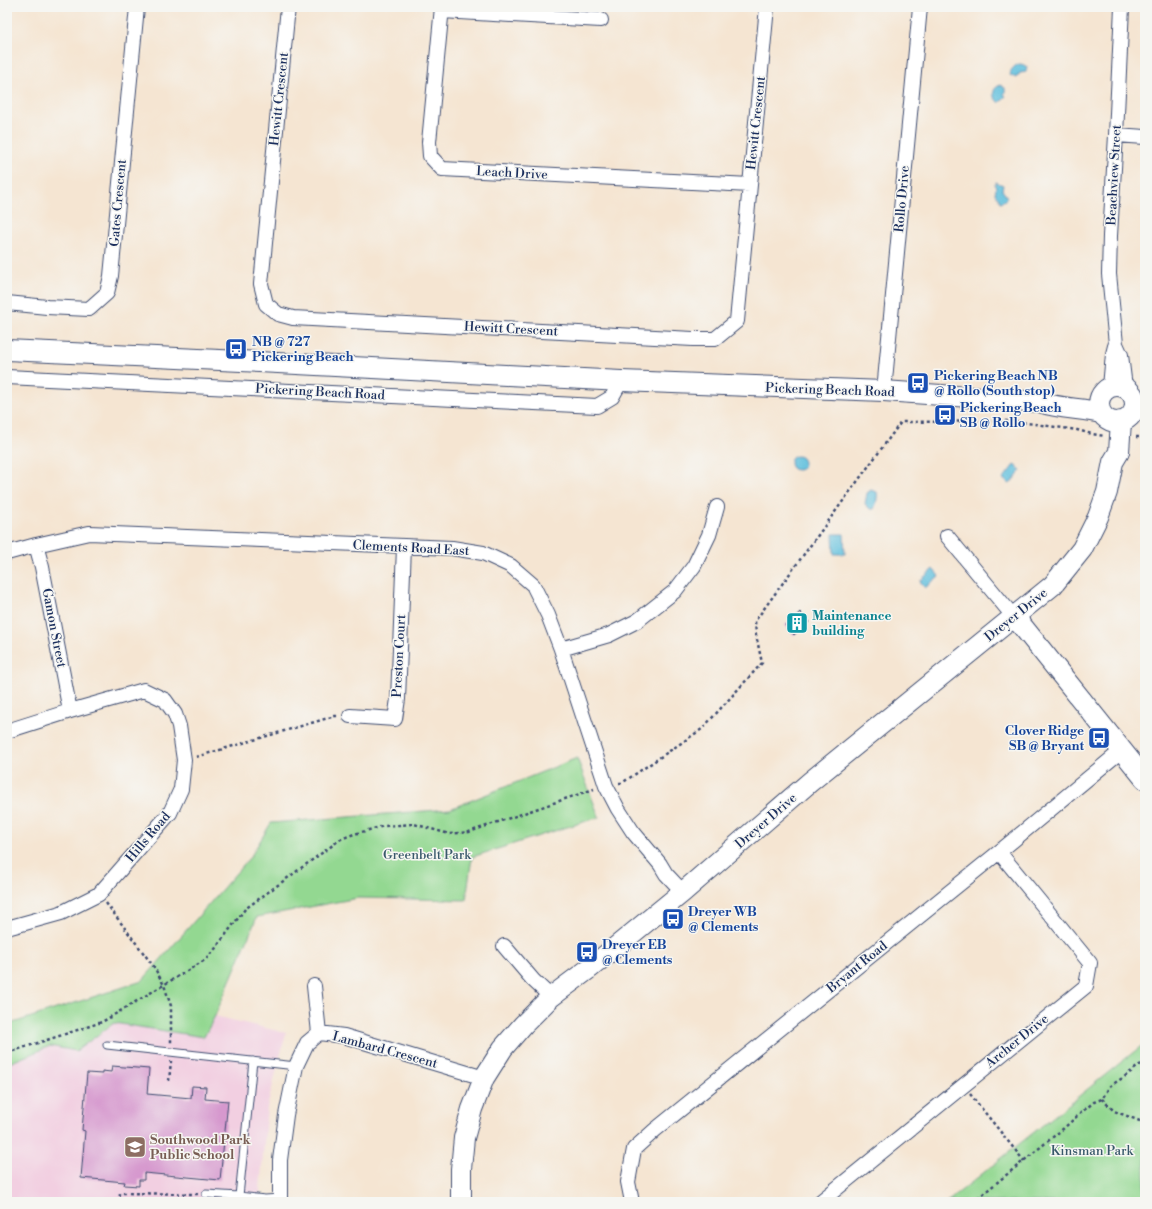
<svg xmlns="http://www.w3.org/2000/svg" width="1152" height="1209" font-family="'Libre Bodoni',serif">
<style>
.built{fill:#f2cfe1}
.green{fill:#93d891;stroke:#578478}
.water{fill:#5fbfdd;stroke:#3d779e}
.building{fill:#d698ce}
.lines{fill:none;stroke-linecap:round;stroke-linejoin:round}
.lane-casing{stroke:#3c4a6f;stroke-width:9}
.street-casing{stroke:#3c4a6f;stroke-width:16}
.secondary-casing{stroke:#3c4a6f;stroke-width:22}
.path{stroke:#3c4a6f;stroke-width:2.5;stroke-dasharray:3 3;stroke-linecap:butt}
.lane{stroke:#fff;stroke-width:7}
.street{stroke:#fff;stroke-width:14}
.secondary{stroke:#fff;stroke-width:20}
.labels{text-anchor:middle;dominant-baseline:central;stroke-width:3;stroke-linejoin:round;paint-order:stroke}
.street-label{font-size:13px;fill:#1b2f5e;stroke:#f6f6f2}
.transit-label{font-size:13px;font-weight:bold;fill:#164399;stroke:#f6f6f2;text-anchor:start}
.culture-label{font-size:13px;font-weight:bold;fill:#0d838f;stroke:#f6f6f2;text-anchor:start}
.park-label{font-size:13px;fill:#39596b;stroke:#f6f6f2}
.education-label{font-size:13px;font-weight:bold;fill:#785e54;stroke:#f6f6f2;text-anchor:start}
</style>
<rect width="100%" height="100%" fill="#f6f6f2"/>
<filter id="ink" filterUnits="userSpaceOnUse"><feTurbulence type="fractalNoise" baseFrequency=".025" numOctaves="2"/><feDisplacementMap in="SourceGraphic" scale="8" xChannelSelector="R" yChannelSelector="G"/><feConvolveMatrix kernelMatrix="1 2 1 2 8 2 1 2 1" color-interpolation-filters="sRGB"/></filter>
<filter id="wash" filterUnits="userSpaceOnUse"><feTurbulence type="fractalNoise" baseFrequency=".012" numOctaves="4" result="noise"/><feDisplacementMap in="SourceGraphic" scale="16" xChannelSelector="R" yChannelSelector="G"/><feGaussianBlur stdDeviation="0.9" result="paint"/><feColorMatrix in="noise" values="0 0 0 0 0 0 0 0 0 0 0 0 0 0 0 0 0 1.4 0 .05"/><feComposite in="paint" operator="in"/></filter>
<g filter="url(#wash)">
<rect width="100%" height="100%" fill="#f5e5d2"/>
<path class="built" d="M215,1016l71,17 -19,75 -8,94h-252v-138l43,-18 26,5 38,-28 90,14z"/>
<path class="green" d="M577,758l22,59 -127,40 -6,43 -108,-2 -101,19 -42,99 -11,21 -90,-14 -38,28 -26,-5 -43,18v-39l135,-44 109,-125 20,-33 179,-14z
M1145,1043v159h-198z"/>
<path class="water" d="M1019,64c4,0 5,1 8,3l-1,5 -6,1 -4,5 -6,-3c0,-5 4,-9 9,-11z
M1000,85l5,3v4l-1,2 2,2 -7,7 -5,-6c-1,-6 0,-9 6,-12z
M996,182l7,3 -1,5 5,7c-1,3 -3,4 -7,5l-2,-5 -3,-3 1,-7 -2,-2z
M790 463a7 7 0 1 1 14 0a7 7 0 1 1-14 0Z
M1014,465l7,5 -11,14 -7,-5z
M871,490l6,2c1,5 -1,13 -3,17h-4l-5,-5 2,-11z
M833,534h11l1,20h-11z
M933,569l6,7 -14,12 -5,-7z"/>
<g id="blocks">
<path class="building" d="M800,612l9,10 -15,13 -9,-10z
M112,1066l37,3 -2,25 44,4 1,-12 14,1 -1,12 23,2 -8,79 -76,-7v7h-5v6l-15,-1 1,-3 -44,-4 4,-47 -3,-1 5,-57 15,1v-3l9,1z"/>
</g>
</g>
<g filter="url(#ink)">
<use href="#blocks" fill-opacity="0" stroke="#3c4a6f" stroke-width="1"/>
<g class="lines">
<g class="lane-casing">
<path id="lane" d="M107,1045l189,21
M253,1061l-14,135 26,3 15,-1
M206,1194l33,2"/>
</g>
<g class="street-casing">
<path id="street" d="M288,7l-27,277 5,20 12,10 15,4 400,21h22l22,-18 30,-314
M442,7l-13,135 1,14 12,13 308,16
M1122,7l-6,128 -6,101 -1,38 7,70 5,11 4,32
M442,11l159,9
M1116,135l29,2
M7,303l40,4 42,2 18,-16 4,-17 26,-269
M7,377l590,29 15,-9 9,-16
M1110,387l3,-33 2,-8
M884,391l36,-384
M947,536l66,80
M36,545l6,22 28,144
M7,553l29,-8 53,-12 363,15 31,5 28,13 22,19 15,30 13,34 45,137 12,23 15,23 27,32 6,10 17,18
M561,649l48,-14 28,-14 38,-30 19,-25 15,-31 8,-28
M350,716l45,3 3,-20 6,-152
M7,731l63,-20 74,-21 21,10 10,14 4,12 5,34 -3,29 -11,24 -71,81 -38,19 -54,15
M504,946l29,34 18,17
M314,986l5,47
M280,1202v-42l6,-45 10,-49 11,-23 12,-10 25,3 140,42
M632,1202l-4,-20 6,-33 21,-19 344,-278 122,-101
M820,1202l266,-216 4,-23 -91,-111"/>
</g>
<g class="secondary-casing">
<path id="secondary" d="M7,350l234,11 380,20 263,10 156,11c20,7 41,6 61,11
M1099 404a18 18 0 1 1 36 0a18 18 0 1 1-36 0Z
M1013,616l10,11 122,152
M461,1202v-33l3,-31 8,-29 12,-31 19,-30 20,-23 28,-28 39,-29 93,-76 127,-110 243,-197 29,-36 16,-32 9,-25 6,-30 6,-10 2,-31"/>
</g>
<path class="path" d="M1145,410v-3
M1136,437h9
M196,757l139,-41h4
M619,783h3l80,-54 60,-66 -6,-28 -1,-14 146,-199 112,-1 64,9 15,4 13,2
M106,903l48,64 10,18 7,21v38
M7,1053l95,-31 103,-62 10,-11 30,-40 96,-70 13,-5 30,-8 30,-2 35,10 20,-2 125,-43
M169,1081l2,-20
M970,1094l54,67
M1102,1099l12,12 31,12
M119,1202l1,-9 78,1
M973,1202l91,-74 19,-17 11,-9 8,-3 8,-13 14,-9 21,-16"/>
<use href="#lane" class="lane"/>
<use href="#street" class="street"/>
<use href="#secondary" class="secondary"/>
</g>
</g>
<defs>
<g id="bus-square" transform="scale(1.15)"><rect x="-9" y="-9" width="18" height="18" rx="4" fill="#1a4fb4" stroke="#f6f6f2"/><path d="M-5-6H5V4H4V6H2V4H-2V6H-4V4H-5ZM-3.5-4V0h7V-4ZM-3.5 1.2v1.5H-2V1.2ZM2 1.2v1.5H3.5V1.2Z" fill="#fff"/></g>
<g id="building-square" transform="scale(1.15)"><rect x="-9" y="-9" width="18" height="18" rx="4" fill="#0f9aa8" stroke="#f6f6f2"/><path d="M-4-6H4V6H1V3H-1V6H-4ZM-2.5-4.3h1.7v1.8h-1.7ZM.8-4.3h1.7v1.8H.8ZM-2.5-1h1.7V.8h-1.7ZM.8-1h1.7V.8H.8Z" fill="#fff"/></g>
<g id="school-square" transform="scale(1.15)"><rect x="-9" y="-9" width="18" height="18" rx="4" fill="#8d6e63" stroke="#f6f6f2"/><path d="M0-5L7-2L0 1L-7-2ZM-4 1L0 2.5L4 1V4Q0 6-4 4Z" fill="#fff"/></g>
</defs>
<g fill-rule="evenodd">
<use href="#bus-square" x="236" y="349"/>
<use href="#bus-square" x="918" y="383"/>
<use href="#bus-square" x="945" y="415"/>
<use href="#building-square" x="797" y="623"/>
<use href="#bus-square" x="1099" y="738"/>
<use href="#bus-square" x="673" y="919"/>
<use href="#bus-square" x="587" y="952"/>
<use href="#school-square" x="135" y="1147"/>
</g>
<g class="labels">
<g class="street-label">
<text transform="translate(279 99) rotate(-84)">Hewitt Crescent</text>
<text transform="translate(756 123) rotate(-84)">Hewitt Crescent</text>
<text transform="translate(512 173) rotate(3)">Leach Drive</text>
<text transform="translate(1114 175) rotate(-87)">Beachview Street</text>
<text transform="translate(902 199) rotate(-85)">Rollo Drive</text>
<text transform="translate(118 203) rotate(-85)">Gates Crescent</text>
<text transform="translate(511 329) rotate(3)">Hewitt Crescent</text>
<text transform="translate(830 390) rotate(2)">Pickering Beach Road</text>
<text transform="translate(320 392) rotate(3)">Pickering Beach Road</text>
<text transform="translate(411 548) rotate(3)">Clements Road East</text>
<text transform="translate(1016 615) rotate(-39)">Dreyer Drive</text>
<text transform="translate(54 628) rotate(79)">Gamon Street</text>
<text transform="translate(399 656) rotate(-87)">Preston Court</text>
<text transform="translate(766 821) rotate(-41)">Dreyer Drive</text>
<text transform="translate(148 837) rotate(-50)">Hills Road</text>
<text transform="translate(857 967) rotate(-39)">Bryant Road</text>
<text transform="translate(1017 1041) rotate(-39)">Archer Drive</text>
<text transform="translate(385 1050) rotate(15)">Lambard Crescent</text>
</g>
<g class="transit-label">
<text x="252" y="342">NB @ 727<tspan x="252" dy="15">Pickering Beach</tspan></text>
<text x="934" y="376">Pickering Beach NB<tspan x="934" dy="15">@ Rollo (South stop)</tspan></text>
<text x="960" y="408">Pickering Beach<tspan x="960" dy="15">SB @ Rollo</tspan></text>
<text x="1084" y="731" text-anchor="end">Clover Ridge<tspan x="1084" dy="15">SB @ Bryant</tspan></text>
<text x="688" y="912">Dreyer WB<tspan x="688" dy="15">@ Clements</tspan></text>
<text x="602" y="945">Dreyer EB<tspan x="602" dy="15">@ Clements</tspan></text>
</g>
<g class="culture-label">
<text x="812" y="616">Maintenance<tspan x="812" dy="15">building</tspan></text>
</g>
<g class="park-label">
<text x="427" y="855">Greenbelt Park</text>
<text x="1092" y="1151">Kinsman Park</text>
</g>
<g class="education-label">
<text x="150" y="1140">Southwood Park<tspan x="150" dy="15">Public School</tspan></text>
</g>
</g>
<rect width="1152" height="1209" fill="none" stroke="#f6f6f2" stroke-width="24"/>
</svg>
